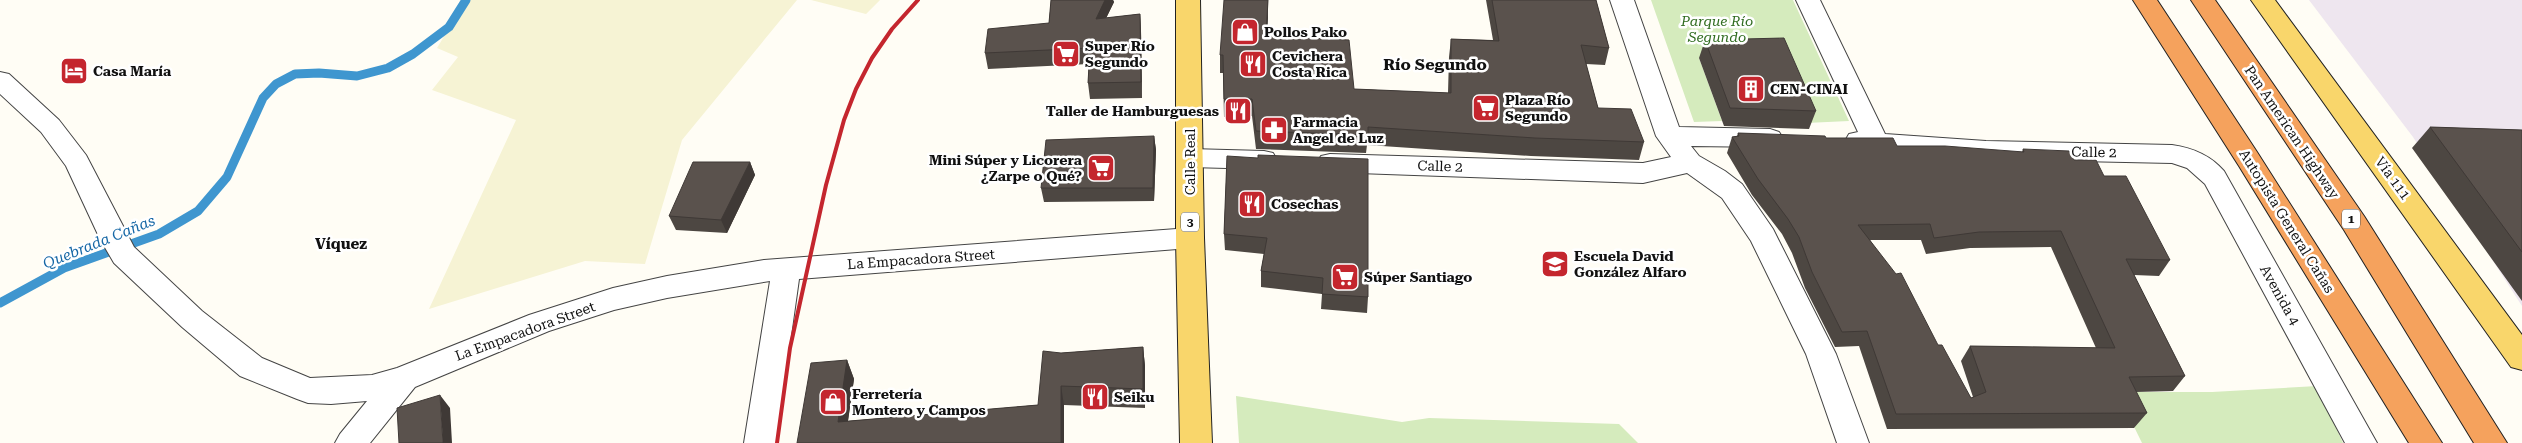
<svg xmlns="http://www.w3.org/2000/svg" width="2522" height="443" font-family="'Roboto Serif',serif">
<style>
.industrial{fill:#eee6ef}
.farmland{fill:#f6f3d4}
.green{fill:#d5ebbd}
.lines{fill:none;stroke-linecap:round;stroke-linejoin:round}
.stream{stroke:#3f96cf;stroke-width:9}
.minor-casing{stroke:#444;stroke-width:2}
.major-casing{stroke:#222;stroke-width:2}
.highway-casing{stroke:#222;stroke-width:2}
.minor{fill:#fff;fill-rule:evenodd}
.major{fill:#f9d66b;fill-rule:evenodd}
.highway{fill:#f5a25d;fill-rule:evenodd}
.rail{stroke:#c4262e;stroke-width:4}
.wall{fill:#4d4742;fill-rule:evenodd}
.shaded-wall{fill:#3f3936}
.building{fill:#5a524d;stroke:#3f3936;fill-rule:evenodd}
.labels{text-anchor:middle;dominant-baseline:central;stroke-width:5;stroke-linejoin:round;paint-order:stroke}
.shield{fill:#fff;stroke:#585858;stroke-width:1}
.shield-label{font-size:12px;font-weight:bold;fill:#111}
.park-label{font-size:14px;font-style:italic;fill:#2f6b1f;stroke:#fff}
.poi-label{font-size:14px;font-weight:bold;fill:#111;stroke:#fff;text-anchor:start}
.street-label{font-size:14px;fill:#111;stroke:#fff}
.water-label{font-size:15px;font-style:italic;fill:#1768a6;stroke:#fff}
.neighbourhood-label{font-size:15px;font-weight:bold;fill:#111;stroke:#fff}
.quarter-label{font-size:16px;font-weight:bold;fill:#111;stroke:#fff}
</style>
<rect width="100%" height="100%" fill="#fffdf5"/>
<path class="industrial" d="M2309,0h213v306l-109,-169z"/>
<path class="farmland" d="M466,0h331l-115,140 -37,124 -60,-3 -156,48 87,-189 -84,-30 26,-33 -21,-9z
M811,0h69l-14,14z"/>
<path class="green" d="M1651,0h142l56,121 -43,2 -107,-65 23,63 -28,1z
M2317,386l26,57h-201l-25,-51h95z
M1236,396l166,26 27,-4 190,6 19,19h-399z"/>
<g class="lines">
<path class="stream" d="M0,303l64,-35 95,-34 39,-23 29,-34 36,-79 13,-14 19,-10 24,-1 38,3 31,-8 25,-14 36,-27 17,-27"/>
<g class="minor-casing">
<path id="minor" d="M1610,0h24l45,127 91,2 9,3 4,6 -4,6 -9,3 -79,-1 8,10 26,15 17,13 31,45 63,125 33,89h-32l-31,-89 -55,-113 -29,-43 -35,-25 -44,10 -313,-11 -9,-2 -4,-7 4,-7 9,-2 313,9 28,-6 -15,-21z
M1796,0h24l65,134 101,7 186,4c21,3 38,10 52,26l153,272h-32l-140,-259 -18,-16 -15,-5 -186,-4 -128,-9 -9,-2 -4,-7 4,-7 9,-2z
M0,72l9,2 50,46 27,35 48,92 68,64 60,47 48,20 62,-3 25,-7 132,-53 84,-27 54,-12 97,-16 426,-32 10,3 4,7 -4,7 -10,3 -391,31 -23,164h-32l26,-162 -103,17 -53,12 -65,21 -134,56 -45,56h-35l5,-9 27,-33 -36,3 -23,-1 -11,-4 -57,-23 -58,-49 -68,-64 -14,-24 -34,-73 -25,-34 -41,-38z
M1190,149l74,2 9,2 4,7 -4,7 -9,2 -74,-2 -9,-2 -4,-7 4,-7z"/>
</g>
<g class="major-casing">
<path id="major" d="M1176,0h24l4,238 8,205h-32l-4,-205z
M2251,0h24l247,335v35l-11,-3z"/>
</g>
<g class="highway-casing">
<path id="highway" d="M2133,0h24l100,152 185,291h-33l-170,-277z
M2191,0h24l149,216 143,227h-33l-130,-213z"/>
</g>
<use href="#minor" class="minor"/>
<use href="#major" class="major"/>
<use href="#highway" class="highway"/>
<path class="rail" d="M777,443l13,-95 36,-163 18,-65 12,-31 16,-31 20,-29 26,-29"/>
</g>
<path class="wall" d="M1051,0h62l1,2 -8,16 34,-4 1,17 1,67 -52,1 -2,-16 1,-19 -101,5 -3,-16 64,-30z
M1268,0l-1,36 87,53 94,4 1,-36 2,-18 42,1 -7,-40h110l13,48 -4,17 -19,-1 12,44 46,34 -5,18 -108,-4 -164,-11 -1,8 -110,-4 -4,-33 -28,1 -1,-44h-3v-18z
M1705,40l111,71 -7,18 -85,-3 -25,-68z
M2430,127l92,3v171l-110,-153z
M1738,133l88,5 71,8 125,6 1,-3 51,11 30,16 66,84 -11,16 -25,-1 51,101 -12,15 -37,1 11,21 -13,15 -247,1 -28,-83 -24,1 -30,-59 -13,-35 -10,-19 -30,-39 -25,-42 5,-16 5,-1zM1870,240h51l5,14 44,-6 81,-1 45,101 -126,-2 -9,15 12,36 -2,1z
M1154,136l2,14 -2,51 -110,1 -3,-14z
M1227,156l141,141 -1,16 -46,-4 1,-15 -61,-7v-16l3,-17 -39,-4 -1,-16z
M750,162l5,13 -28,58 -51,-3 -7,-14z
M1143,347l2,19v42l-81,-3 -267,38 50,-83 7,19 -6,42 190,-16 23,-52z"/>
<path class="shaded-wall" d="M1105,0h8l1,2 -16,33 -2,-16z
M1268,0v17l-2,36v-17z
M1140,14l1,17 1,67 -1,-16z
M1154,136l2,14 -2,51 -1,-13z
M750,162l5,13 -28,58 -6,-13z
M1143,347l2,19v42l-2,-19z
M847,360l7,19 -9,62 -7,-19z
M1061,386l3,19v38h-3z
M440,395l10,13 2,35h-9z"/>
<path class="building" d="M1051,0h54l-9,19 44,-5 1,68 -53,1 2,-35 -105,5 3,-24 61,-6z
M1224,0h44l-2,36 83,4 5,49 97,4v-54l48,2 -7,-41h104l13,48 -28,-3 17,63 33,1 13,33 -109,-4 -167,-11v8l-112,-4 -4,-32h-28l-1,-44h-3z
M1784,38l32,73 -86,-3 -25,-68z
M2430,127l92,3v122z
M1738,133l87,3 1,2h67l4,8h48l79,6 -1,-3 46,2 5,9h22l8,16h22l44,84 -44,-1 59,117 -56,1 18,36 -251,1 -29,-83 -25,1 -30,-60 -13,-35 -11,-18 -30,-40 -26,-42 7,-1zM1930,224l4,14 45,-6 82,-1 54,117 -145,-2 16,46 -15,6 -29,-53h-4l-37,-72 -5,1 -38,-49z
M1154,136l-1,52h-112l5,-48z
M1258,155l110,4v138l-46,-3 1,-16 -62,-7 6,-33 -43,-4 3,-78 31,2z
M693,162h57l-29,58 -52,-4z
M1143,347v42l-82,-3v57h-264l14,-80 36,-3 -9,62 200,-17 5,-54 18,2z
M440,395l3,48h-44l-2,-35z"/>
<defs>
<g id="shop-square" transform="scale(1.4375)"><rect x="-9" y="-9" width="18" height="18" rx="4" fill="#c4262e" stroke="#fff"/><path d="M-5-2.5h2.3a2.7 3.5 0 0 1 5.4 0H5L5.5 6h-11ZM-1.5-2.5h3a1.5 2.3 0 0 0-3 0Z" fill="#fff"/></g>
<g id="supermarket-square" transform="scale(1.4375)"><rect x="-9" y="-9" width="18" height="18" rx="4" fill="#c4262e" stroke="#fff"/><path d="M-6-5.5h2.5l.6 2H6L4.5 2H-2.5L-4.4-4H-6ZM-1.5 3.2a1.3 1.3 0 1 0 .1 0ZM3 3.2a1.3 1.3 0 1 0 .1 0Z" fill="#fff"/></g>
<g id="restaurant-square" transform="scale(1.4375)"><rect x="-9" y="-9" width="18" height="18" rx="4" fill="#c4262e" stroke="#fff"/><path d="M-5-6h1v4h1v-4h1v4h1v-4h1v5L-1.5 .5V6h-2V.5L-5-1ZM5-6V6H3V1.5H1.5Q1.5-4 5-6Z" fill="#fff"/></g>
<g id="hotel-square" transform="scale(1.4375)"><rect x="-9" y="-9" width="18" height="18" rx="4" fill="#c4262e" stroke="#fff"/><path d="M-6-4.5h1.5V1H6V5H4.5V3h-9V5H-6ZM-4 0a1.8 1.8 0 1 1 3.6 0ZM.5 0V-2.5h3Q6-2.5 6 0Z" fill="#fff"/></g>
<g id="building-square" transform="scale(1.4375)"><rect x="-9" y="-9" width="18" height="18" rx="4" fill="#c4262e" stroke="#fff"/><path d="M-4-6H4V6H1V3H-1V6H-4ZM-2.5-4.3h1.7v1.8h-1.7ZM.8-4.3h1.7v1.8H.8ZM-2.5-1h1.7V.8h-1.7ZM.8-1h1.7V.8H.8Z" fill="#fff"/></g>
<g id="pharmacy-square" transform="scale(1.4375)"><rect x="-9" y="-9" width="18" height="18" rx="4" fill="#c4262e" stroke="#fff"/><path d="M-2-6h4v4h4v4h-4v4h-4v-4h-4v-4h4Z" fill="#fff"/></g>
<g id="school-square" transform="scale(1.4375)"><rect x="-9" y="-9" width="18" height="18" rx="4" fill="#c4262e" stroke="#fff"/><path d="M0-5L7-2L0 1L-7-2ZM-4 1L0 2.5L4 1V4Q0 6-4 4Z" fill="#fff"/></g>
</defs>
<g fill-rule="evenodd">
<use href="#shop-square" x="1245" y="32"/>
<use href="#supermarket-square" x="1066" y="54"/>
<use href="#restaurant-square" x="1253" y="64"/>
<use href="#hotel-square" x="74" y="71"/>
<use href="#building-square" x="1751" y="89"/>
<use href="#supermarket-square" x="1486" y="108"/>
<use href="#restaurant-square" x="1238" y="111"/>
<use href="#pharmacy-square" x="1274" y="130"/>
<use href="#supermarket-square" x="1101" y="168"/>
<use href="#restaurant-square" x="1252" y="204"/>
<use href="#school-square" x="1555" y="264"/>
<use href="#supermarket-square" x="1345" y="277"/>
<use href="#restaurant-square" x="1095" y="397"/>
<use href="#shop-square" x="833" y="402"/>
</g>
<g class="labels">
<g class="shield">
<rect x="2342" y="209.5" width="18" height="19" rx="4"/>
<rect x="1181" y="212.5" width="18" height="19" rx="4"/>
</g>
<g class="shield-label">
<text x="2351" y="219">1</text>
<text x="1190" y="222">3</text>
</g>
<g class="park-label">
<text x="1717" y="21">Parque Río<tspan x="1717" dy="16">Segundo</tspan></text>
</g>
<g class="poi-label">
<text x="1264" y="32">Pollos Pako</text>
<text x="1085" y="46">Super Río<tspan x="1085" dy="16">Segundo</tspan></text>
<text x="1272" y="56">Cevichera<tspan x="1272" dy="16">Costa Rica</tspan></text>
<text x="93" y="71">Casa María</text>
<text x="1770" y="89">CEN-CINAI</text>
<text x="1505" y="100">Plaza Río<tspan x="1505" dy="16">Segundo</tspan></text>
<text x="1219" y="111" text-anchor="end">Taller de Hamburguesas</text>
<text x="1293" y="122">Farmacia<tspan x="1293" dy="16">Angel de Luz</tspan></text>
<text x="1082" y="160" text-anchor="end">Mini Súper y Licorera<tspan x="1082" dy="16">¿Zarpe o Qué?</tspan></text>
<text x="1271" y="204">Cosechas</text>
<text x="1574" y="256">Escuela David<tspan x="1574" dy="16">González Alfaro</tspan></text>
<text x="1364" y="277">Súper Santiago</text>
<text x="852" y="394">Ferretería<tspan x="852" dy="16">Montero y Campos</tspan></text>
<text x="1114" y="397">Seiku</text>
</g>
<g class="street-label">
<text transform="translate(2292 132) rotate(56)">Pan American Highway</text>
<text transform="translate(2094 152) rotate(1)">Calle 2</text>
<text transform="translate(1190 162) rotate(-90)">Calle Real</text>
<text transform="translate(1440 166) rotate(2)">Calle 2</text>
<text transform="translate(2393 178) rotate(54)">Vía 111</text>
<text transform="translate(2287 221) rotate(58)">Autopista General Cañas</text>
<text transform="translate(921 259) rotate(-4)">La Empacadora Street</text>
<text transform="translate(2280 295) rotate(61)">Avenida 4</text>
<text transform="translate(525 331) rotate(-20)">La Empacadora Street</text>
</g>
<g class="water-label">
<text transform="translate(99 242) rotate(-22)">Quebrada Cañas</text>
</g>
<g class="neighbourhood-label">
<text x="341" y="244">Víquez</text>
</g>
<g class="quarter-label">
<text x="1435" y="64">Río Segundo</text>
</g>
</g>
</svg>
